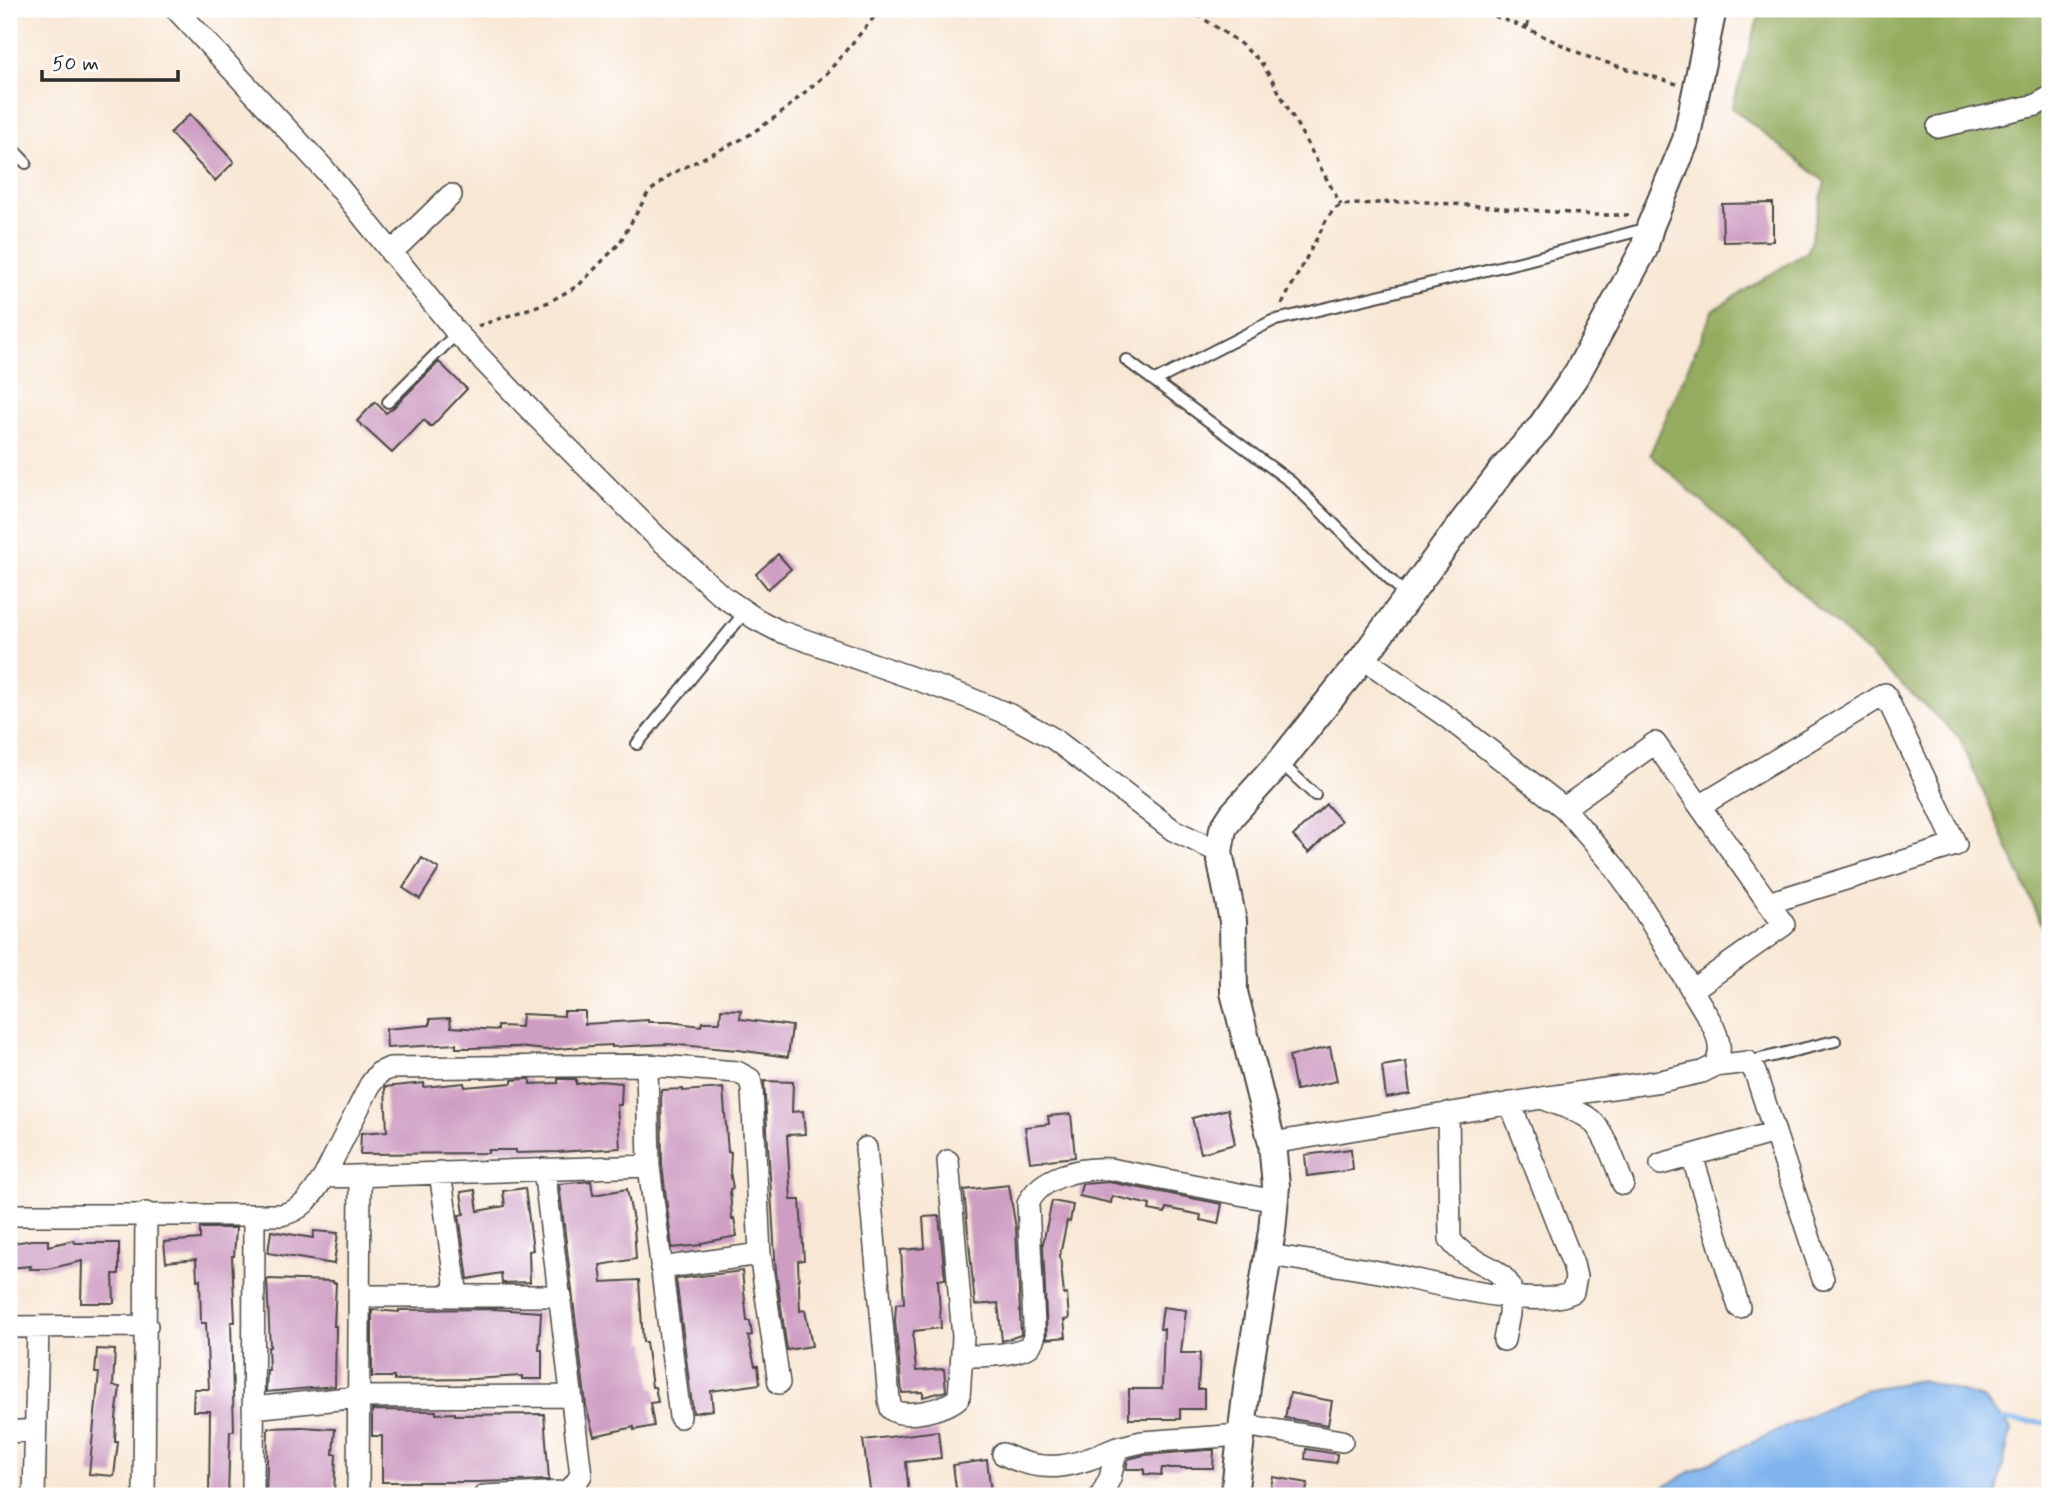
<svg xmlns="http://www.w3.org/2000/svg" width="2059" height="1505" font-family="Mynerve,sans-serif">
<style>
.forest{fill:#94ac5e;stroke:#606c44;stroke-width:2}
.water{fill:#7fb4ed;stroke:#55708c;stroke-width:2}
.lines{fill:none;stroke-linecap:round;stroke-linejoin:round}
.stream{stroke:#7fb4ed;stroke-width:5}
.building{fill:#ce9dc2}
.service-casing{stroke:#4a4744;stroke-width:14}
.minor-casing{stroke:#4a4744;stroke-width:24}
.tertiary-casing{stroke:#4a4744;stroke-width:30}
.path{stroke:#4a4744;stroke-width:3.5;stroke-dasharray:5 5;stroke-linecap:butt}
.service{stroke:#fff;stroke-width:10}
.minor{stroke:#fff;stroke-width:21}
.tertiary{stroke:#fff;stroke-width:26}
</style>
<rect width="100%" height="100%" fill="#fff"/>
<filter id="ink" filterUnits="userSpaceOnUse"><feTurbulence type="fractalNoise" baseFrequency=".0143" numOctaves="2"/><feDisplacementMap in="SourceGraphic" scale="14" xChannelSelector="R" yChannelSelector="G"/><feConvolveMatrix kernelMatrix="1 2 1 2 8 2 1 2 1" color-interpolation-filters="sRGB"/></filter>
<filter id="wash" filterUnits="userSpaceOnUse"><feTurbulence type="fractalNoise" baseFrequency=".00686" numOctaves="4" result="noise"/><feDisplacementMap in="SourceGraphic" scale="28" xChannelSelector="R" yChannelSelector="G"/><feGaussianBlur stdDeviation="1.57" result="paint"/><feColorMatrix in="noise" values="0 0 0 0 0 0 0 0 0 0 0 0 0 0 0 0 0 1.4 0 .05"/><feComposite in="paint" operator="in"/></filter>
<g filter="url(#wash)">
<rect width="100%" height="100%" fill="#f8e7d4"/>
<path class="forest" d="M1761,9h289v934l-91,-206 -309,-283 63,-144 95,-59 17,-69 -93,-74z"/>
<path class="water" d="M1921,1380l61,18 29,31 -15,67h-348l42,-24 173,-82z"/>
<g class="lines">
<path class="stream" d="M1996,1420l54,3"/>
</g>
<g id="blocks">
<path class="building" d="M190,114l44,48 -19,19 -45,-48z
M1773,203v38l-50,1 -1,-38z
M439,362l28,27 -36,38 -7,-7 -32,33 -35,-32 18,-19 11,11 7,-5z
M778,554l13,15 -23,20 -12,-15z
M1326,804l15,17 -32,32 -16,-17z
M422,858l17,11 -19,30 -17,-11z
M721,1009l20,1 -1,9 52,7 -4,31 -50,-7 -71,-6 -55,3v-2l-20,1 -45,4 -30,-3 -46,1h-15v-4l-69,4 -1,-19 44,-4v-6l20,-1 1,9 47,3v-4l23,1 1,-13 42,2v-5h21v13l63,-4v2h22l31,4 1,-4h18z
M1330,1047l7,34 -41,9 -7,-34z
M1406,1062l4,32 -24,4 -4,-32z
M530,1079v5l28,-1v-4h18v5l23,-3 23,2 -1,22h-4l3,43 -62,4 -42,1v-3h-28v3l-128,1 1,-21 26,-2 -2,-44 39,-4v4l40,-4 1,4 47,-4v-3z
M764,1081l29,1 -1,30 11,-1 2,23 -18,1 4,65h9l4,60 -6,1 2,50 5,-1 7,36 -25,4 -11,-78z
M723,1088l5,64h3l-1,20 3,16 -3,1 2,30 2,-1 3,18 -36,7v2l-29,3 -10,-83 -1,-75 22,-1v2z
M1228,1109l7,35 -34,9 -9,-35z
M1071,1114l4,43 -45,5 -5,-35 24,-3 -1,-8z
M1351,1149l2,21 -46,6 -2,-21z
M591,1181l2,14 34,-6 7,37 2,33 -36,6 2,17 37,-2 4,62h3l6,45h3l3,15 -8,1 4,23 -20,4v-3l-40,9 -8,-30 -27,-222z
M1109,1182l113,22 -4,20 -18,-4 1,-5 -35,-7 -1,5 -16,-3 1,-5 -38,-9 -1,7 -32,-7 3,-12z
M1009,1185l7,44 5,106 -19,6 -4,-38 -23,2 -11,-115z
M525,1188l8,62 -4,1 1,31 -28,1 -1,-10 -33,6 -9,-64 5,-1 -3,-22 14,-2 3,21 27,-5 -2,-15z
M1052,1201l21,4 -3,17 -3,-1 -7,34 4,40 3,-1 2,25 -5,1 2,17 -19,2 -4,-96z
M939,1216l6,63 -7,1 3,48 -27,3 -1,6 3,34 28,-2 2,22 -23,6v-5l-21,1 -7,-72 1,-17 8,-1 -3,-53 24,-2 -2,-31z
M200,1228h36l-2,28h-2l3,66h-4l3,109h-4l-2,64 -19,1 1,-85h-17l1,-22h15l-3,-66h-5l-1,-44 -3,1 -1,-21 -30,3 -2,-20 36,-3z
M271,1231l42,7 1,-7 24,2 -4,31 -66,-11z
M31,1240h17v6l26,-6 1,3h44v31h-6l1,29h-33l1,-42 -34,8h-18l1,-3 -22,2v-24z
M742,1271l5,50h3l2,14 -4,1 7,30h3l2,18 -49,7 2,19 -20,3 -17,-134z
M267,1279l66,2v2h3l-2,43h2l-1,60 -69,6 1,-22h2l-1,-23h2z
M1163,1307l23,3 -5,43h19l-2,36h6v20h-24v10h-51v-30h33l2,-60h-4z
M493,1309l48,3 -2,38h3v29h-20v-3l-49,3 -79,1v-3h-22v-67l27,2v-2z
M97,1349l18,1 -2,36 7,1 -4,31 -1,24h3l-4,34 -25,-2 10,-101h-4z
M1290,1393l42,8 -4,24 -43,-7z
M372,1410l64,1v3l19,-1v2l89,-1 5,66 -71,2h-96v-46h-10z
M301,1427l34,2 -2,25h3l-2,40 -34,-1v3h-34l2,-68z
M938,1431l3,27 -35,4 3,34h-38l-8,-56z
M1306,1449l31,5 -1,9 -31,-4z
M1208,1450h6l-1,18h-51l-1,7 -17,-1v-5h-18l2,-10 16,-4z
M987,1460l4,32 -34,4 -4,-31z
M1273,1477l35,6 -3,13h-36z"/>
</g>
</g>
<g filter="url(#ink)">
<use href="#blocks" fill-opacity="0" stroke="#4a4744" stroke-width="2"/>
<g class="lines">
<g class="service-casing">
<path id="service" d="M9,145l17,18
M1126,360l165,122 117,115
M1155,381l117,-60 252,-60 124,-33
M388,402l69,-69
M637,744l108,-132
M1280,762l35,33
M1748,1062l87,-21"/>
</g>
<g class="minor-casing">
<path id="minor" d="M176,9l149,161 132,163 78,82 120,120 67,61 34,23 23,12 185,65 46,19 44,24 119,91 46,22
M1938,127l98,-22 14,-8
M391,253l60,-58
M1363,658l85,60 116,90 49,57 23,32 75,125c7,14 13,30 3,44
M1700,806l185,-112 71,151 -188,58
M1564,808l91,-65 129,182 -92,65
M647,1065l2,101 31,251
M1542,1098c14,6 32,11 45,19 17,10 29,49 36,67
M1448,1113l2,126c15,24 46,23 60,47l-1,28 -5,26
M1272,1143l270,-45 119,-17 41,-9 12,-6 34,-4 7,10 68,207
M866,1148l23,251 2,10c12,11 58,0 68,-12l4,-60 -15,-176
M1692,1156l47,151
M1661,1164l114,-32
M440,1172l17,124
M324,1177l46,-92 9,-12 11,-5 257,-3 90,7 13,7 2,10 8,165 19,129
M9,1215h272c23,-5 30,-19 43,-38l325,-11
M1268,1255c37,6 74,10 111,17 43,8 157,40 194,20l3,-15 -3,-13 -63,-161
M661,1268l99,-14
M359,1296h202
M9,1327l138,-1
M963,1356c21,0 49,0 67,-10l4,-8v-14l-6,-120c12,-28 54,-37 82,-35l165,32
M253,1408l105,-11 211,-1
M1243,1425l99,16
M9,1432l25,-2
M1003,1454c43,22 72,12 114,-6
M34,1496l4,-168
M144,1496l2,-283
M253,1496l1,-280
M358,1496l2,-320
M484,1496l80,-4 9,-5 8,-12 -37,-306
M1101,1496l9,-18 7,-30 25,-6 99,-7"/>
</g>
<g class="tertiary-casing">
<path id="tertiary" d="M1234,1496l15,-125 23,-140 4,-45 -4,-43 -38,-151 -1,-71 -14,-69 4,-23 9,-14 48,-53 83,-104 96,-131 46,-60 35,-39 38,-56 66,-123 6,-22 36,-87 27,-131"/>
</g>
<path class="path" d="M1189,9l48,32 23,20 13,20 68,124
M1476,9l50,19 62,29 89,27
M1527,27l4,-18
M1282,304l45,-85 7,-10 7,-4 72,-4 182,14h38
M478,326l71,-24 30,-17 40,-41 29,-51 23,-19 75,-37 34,-23 47,-41 54,-64"/>
<use href="#service" class="service"/>
<use href="#minor" class="minor"/>
<use href="#tertiary" class="tertiary"/>
</g>
</g>
<rect width="2059" height="1505" fill="none" stroke="#fff" stroke-width="35"/>
<path d="M42 70v10h136v-10" fill="none" stroke="#2b2b2b" stroke-width="3.5"/>
<text x="52" y="70" font-size="21" fill="#2b2b2b" stroke="#ffffff" stroke-width="5" paint-order="stroke">50 m</text>
</svg>
